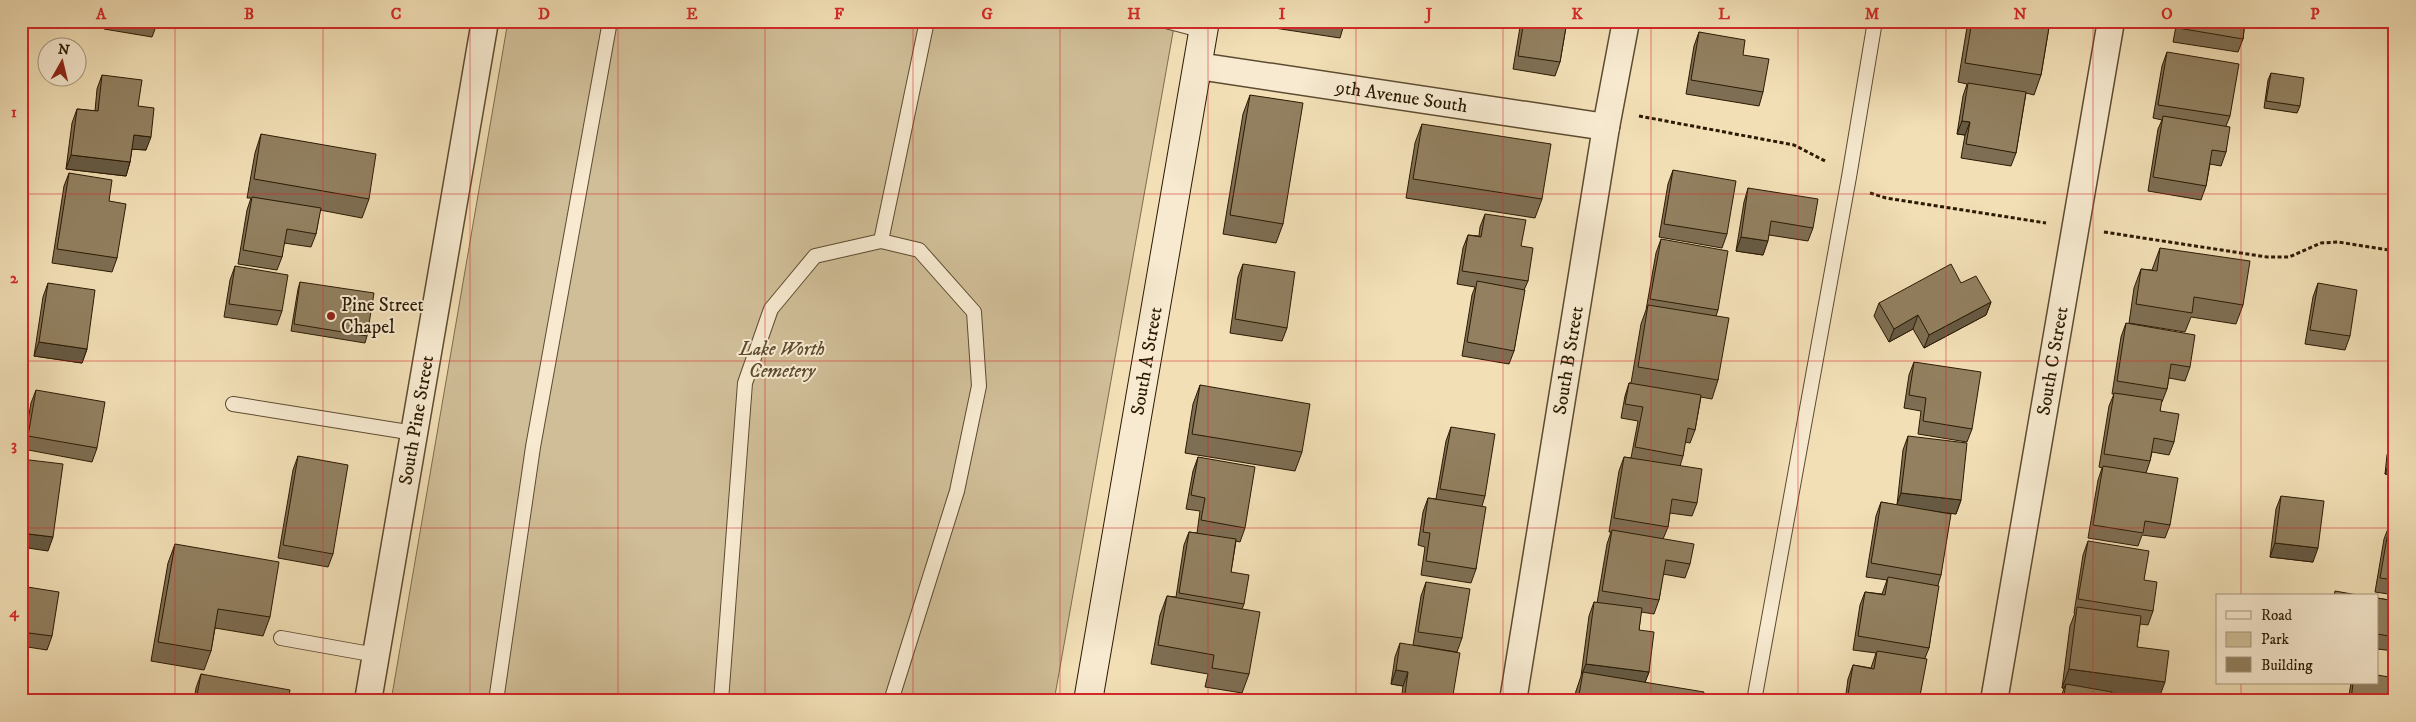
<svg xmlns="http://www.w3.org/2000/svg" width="2416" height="722" font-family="'IM FELL DW Pica',serif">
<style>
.green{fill:#d0be98;stroke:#7e6c4e}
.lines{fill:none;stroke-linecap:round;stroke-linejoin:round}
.lane-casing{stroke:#5d4b30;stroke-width:16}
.street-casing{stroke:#5d4b30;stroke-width:29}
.secondary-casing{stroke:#2b1a03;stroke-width:30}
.path{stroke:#2b1a03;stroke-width:3;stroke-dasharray:4 2.5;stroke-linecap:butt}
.lane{stroke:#f7ead0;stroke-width:14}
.street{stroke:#f7ead0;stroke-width:26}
.secondary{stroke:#f7ead0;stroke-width:28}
.wall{fill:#7e6e53;stroke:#2b1a03}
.shaded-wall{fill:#665a43;stroke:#2b1a03}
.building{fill:#928060;stroke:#2b1a03}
.grid{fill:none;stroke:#d62828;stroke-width:1;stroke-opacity:0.55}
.poi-dot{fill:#8f2418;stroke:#f7ead0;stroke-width:2}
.labels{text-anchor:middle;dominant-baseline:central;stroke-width:4;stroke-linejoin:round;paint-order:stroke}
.street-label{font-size:19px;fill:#2b1a03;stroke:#f7ead0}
.poi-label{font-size:19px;fill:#2b1a03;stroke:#f7ead0;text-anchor:start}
.park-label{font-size:19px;font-style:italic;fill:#5d4b30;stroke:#f7ead0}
.neatline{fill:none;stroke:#d62828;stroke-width:2}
.grid-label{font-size:16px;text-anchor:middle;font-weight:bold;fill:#d62828}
</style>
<rect width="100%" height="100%" fill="#f2dfb6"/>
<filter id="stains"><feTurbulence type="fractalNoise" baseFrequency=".004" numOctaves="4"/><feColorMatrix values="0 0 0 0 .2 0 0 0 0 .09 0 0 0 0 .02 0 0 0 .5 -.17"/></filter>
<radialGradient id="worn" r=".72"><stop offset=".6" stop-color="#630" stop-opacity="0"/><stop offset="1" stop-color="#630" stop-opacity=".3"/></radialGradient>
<path class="green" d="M508,21h667l-121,680h-663z"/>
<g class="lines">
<g class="lane-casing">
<path id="lane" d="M1166,21l38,10
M881,241l46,-220
M233,404l181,29
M281,638l95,17
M496,701l37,-254 77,-426
M721,701l24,-318 26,-74 44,-53 66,-15 38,9 55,62 5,74 -22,105 -66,210
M1754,701l95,-524 26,-156"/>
</g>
<g class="street-casing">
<g id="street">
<path id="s1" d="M1198,66l408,61"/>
<path id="s2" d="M368,701l117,-680"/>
<path id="s3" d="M1513,701l93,-574 20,-106"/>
<path id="s4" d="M1994,701l117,-680"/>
</g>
</g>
<g class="secondary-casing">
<g id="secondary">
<path id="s5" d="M1088,701l117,-680"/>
</g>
</g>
<path class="path" d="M1639,116l155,29 33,17
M1870,193l16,5 160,25
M2104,232l163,25h22l32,-14 17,-1 57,9"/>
<use href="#lane" class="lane"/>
<use href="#street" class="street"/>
<use href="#secondary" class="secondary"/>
</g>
<path class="wall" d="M105,21h53l-6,16 -48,-8z
M1261,21h84l-5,17 -79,-12z
M1521,21h46l-7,41 -5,14 -42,-7z
M1968,21h82l-9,54 -7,20 -8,-2 -10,60 -5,13 -50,-8 4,-23 -8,-1 6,-38 4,-12 -9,-2z
M2177,21h68l-2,18 -5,13 -65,-10z
M1699,32l44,23 20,37 -4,14 -73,-12 8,-48z
M2167,52l63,64 -4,10v26l-5,14 -11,-2 -4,22 -5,14 -53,-9 10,-62 4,-9 -9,-2 9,-52z
M2271,73l29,33 -3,7 -33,-5 4,-28z
M102,75l36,31 8,44 -14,-1 -2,13 -4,14 -60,-7 6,-46 5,-14 18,2 2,-22z
M1250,95l33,129 -7,19 -53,-9 20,-120z
M1422,124l120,75 -7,19 -129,-20 9,-55z
M261,134l108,65 -7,19 -42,-8 -4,24 -5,13 -27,-4 -2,14 -5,13 -39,-6 9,-54 4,-12h-4l8,-45z
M1673,170l54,64 -5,14 -63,-11 9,-53z
M69,173l40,28 8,57 -5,14 -60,-9 12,-77z
M1748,188l65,40 -5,13 -39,-6 -6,20 -27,-4 8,-49z
M1485,214l36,32 7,35 -4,9 -10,61 -5,13 -47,-8 10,-61 3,-8 -18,-3 6,-36 5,-13 11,1 1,-9z
M1661,239l57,71 -2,6 2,64 -6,19 -11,-2 -6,33 -5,13 -5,-1 -2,14 -3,10 17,37 -5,13 -22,-3 -2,14 -5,12 27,25 -5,14 -22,-4 -4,26 -5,14 -13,-2 -2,18 10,42 -4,10 57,19h-128l2,-10 5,-15 8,-60 5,-14 3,1 10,-59 4,-12h-2l10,-61 5,-14 7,1 7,-37 -17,-3 4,-22 4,-13h2l10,-59 5,-14 10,-57z
M2160,248l83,57 -7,19 -45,-7 -6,15 -56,-9 5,-35 7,-19 11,1z
M1243,264l44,64 -5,13 -52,-8 8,-56z
M235,266l47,45 -5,14 -53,-8 6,-37z
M300,282l67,54 -2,7 -74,-12 7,-42z
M48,283l39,66 -5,14 -48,-7 9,-59z
M1961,283l30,19 -5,13 -62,33 -11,-19 -24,13 -15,-26 5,-13z
M2318,283l32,53 -5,14 -40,-6 8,-47z
M2126,323l64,44 -5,14 -16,-3 -2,11 -5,13h-1l-1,9 14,31 -5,13 -17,-3 -2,9 -4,12 24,52 -5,13 -23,-3 -4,11 -50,-8 10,-58 4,-12 -3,-1 10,-61 5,-12h-2l9,-57z
M2395,342v17h-3z
M1914,362l58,67 -5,13 -49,-8 3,-23 -17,-3 5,-33z
M1200,385l102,67 -7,19 -110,-18 8,-49z
M36,390l61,58 -5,14 -69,-13 8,-46z
M1451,427l34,69 -3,10 -6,63 -5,14 -50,-8 4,-28 -7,-2 5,-33 5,-14 8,1 10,-58z
M1908,436l53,64 -5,14 -11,-2 -4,63 -3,10 -9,63 -4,10 -6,43h-74l3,-22 5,-14 18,3 5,-15 -23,-3 7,-45 5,-13 17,2 5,-14 -21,-3 10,-61 5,-14 16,3 6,-55z
M2392,441h3v34l-10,-1 2,-19z
M298,456l35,98 -5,13 -50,-9 15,-88z
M1198,457l47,71 -5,14 -4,-1 -5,31 13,32 -2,5 7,65 -7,19 -37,-6 3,-13 -57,-10 9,-49 7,-19 9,1 8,-52 5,-13 8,1 3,-22 -14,-2 7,-38z
M2395,475v42l-5,-1z
M2281,496l32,66 -43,-5 6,-48z
M2389,526l6,1v68l-20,-3 9,-53z
M2088,541l56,39 9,31 -5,14 -8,-1 -3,23 21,54 -47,-7 -1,7h-50l4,-13h-2l8,-62 5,-13h-1l9,-58z
M175,544l95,73 -7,19 -48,-8 -4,23 -7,19 -53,-9 17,-98z
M1426,582l36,56 -5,14 -44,-7 8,-49z
M21,586l31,50 -5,14 -26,-4z
M2377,598l18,3v50l-18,-2z
M1400,643l52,58h-51l2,-15 -12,-2 4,-27z
M201,674l87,27h-94l2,-13z
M2351,683h2l42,18h-47z"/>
<path class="shaded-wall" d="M1962,121l8,1 -5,13 -8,-1z
M134,135l17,2 -5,13 -17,-1z
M71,155l59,7 -4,14 -60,-7z
M1741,237l27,4 -5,14 -27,-4z
M1991,302l-5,13 -62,33 5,-13z
M1918,315l-5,14 -24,13 5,-13z
M39,342l48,7 -5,14 -48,-7z
M2390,460l5,1v14l-10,-1z
M1901,493l60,7 -5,14 -60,-7z
M2394,503l1,14 -5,-1z
M21,533l32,4 -5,14 -27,-4z
M2275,543l43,5 -5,14 -43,-5z
M1586,664l63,8 -5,13 -62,-11z
M2069,669l96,13 -7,19 -93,-13 1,-4 -2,4h-2z
M1396,670l12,2 -5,14 -12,-2z"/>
<path class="building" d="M143,21h15l-1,3z
M1326,21h19v3z
M1524,21h43l-7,41 -42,-6z
M1972,21h78l-9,54 -76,-12z
M2179,21h66l-2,18 -65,-11z
M1699,32l46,8 -2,15 26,4 -6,33 -72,-12z
M2167,52l72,12 -9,52 -72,-11z
M2271,73l33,5 -4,28 -34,-5z
M102,75l40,5 -4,26 16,2 -3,29 -17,-2 -4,27 -59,-7 6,-46 21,2z
M1968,83l58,9 -10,61 -50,-9 4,-22 -8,-1z
M1250,95l53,8 -20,121 -53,-9z
M2163,116l67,11 -4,25 -14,-2 -6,36 -53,-9z
M1422,124l129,20 -9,55 -129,-20z
M261,134l115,20 -7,45 -115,-20z
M1673,170l63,11 -9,53 -63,-10z
M69,173l43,7 -3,21 17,3 -9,54 -60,-9z
M1748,188l70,11 -5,29 -42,-7 -3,20 -27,-4z
M252,197l69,11 -5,26 -29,-5 -5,28 -39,-7z
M1485,214l41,6 -5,26 12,2 -5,33 -66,-10 6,-36 13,2z
M1661,239l67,12 -10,59 -68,-11z
M2160,248l90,13 -7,44 -49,-8 -2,16 -56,-9 5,-35 16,2z
M1243,264l52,8 -8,56 -52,-9z
M1951,264l10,19 15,-7 15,26 -62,33 -11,-20 -24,14 -15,-26z
M235,266l53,9 -6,36 -53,-7z
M1477,281l48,9 -11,61 -47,-9z
M300,282l74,11 -7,43 -73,-12z
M48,283l47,7 -8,59 -48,-7z
M2318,283l39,7 -7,46 -40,-6z
M1648,305l81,13 -11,62 -80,-13z
M2126,323l69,12 -5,32 -19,-3 -4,25 -50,-8z
M1914,362l67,10 -9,57 -49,-8 3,-23 -17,-3z
M1629,383l72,12 -6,35 -7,-2 -5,28 -48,-9 8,-40 -18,-3z
M1200,385l110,19 -8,48 -110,-18z
M36,390l69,12 -8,46 -69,-12z
M2114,393l48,7 -2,11 19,3 -5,28 -20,-4 -4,23 -46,-7z
M1451,427l44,7 -10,62 -45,-7z
M1908,436l59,7 -6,57 -60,-7z
M2392,441h3v20l-5,-1z
M298,456l50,9 -15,89 -50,-9z
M1198,457l57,10 -10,61 -44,-8 4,-22 -14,-3z
M1624,457l78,12 -5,34 -25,-4 -4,28 -54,-9z
M21,459l42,5 -10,73 -32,-4z
M2103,466l75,12 -8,47 -25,-4 -2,12 -50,-8z
M2281,496l43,5 -6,47 -43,-5z
M1428,498l58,9 -10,62 -50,-8 4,-28 -7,-1z
M1881,502l70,12 -10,61 -70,-12z
M2389,526l6,1v53l-15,-2z
M1612,530l82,14 -4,20 -24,-4 -7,40 -57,-9z
M1189,532l47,7 -5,33 18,3 -5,29 -65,-11z
M2088,541l61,10 -5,29 13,2 -4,29 -75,-12z
M175,544l104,18 -9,55 -52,-8 -7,42 -53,-9z
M1888,577l51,9 -10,62 -71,-12 7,-44 20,3z
M1426,582l44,7 -8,49 -44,-6z
M21,586l38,6 -7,44 -31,-4z
M2335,591l28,5h-29z
M1167,596l93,16 -11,62 -37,-6 2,-13 -56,-10z
M2377,598l18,3v36l-18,-3z
M1594,602l48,6 -3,22 15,2 -5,40 -63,-8z
M2077,607l64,9 -4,31 32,4 -4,31 -96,-13z
M1400,643l60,10 -8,48h-48l4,-29 -12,-2z
M1877,651l50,8 -8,42h-72l6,-36 21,4z
M21,664l5,1 -5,31z
M1583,672l121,20 -2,9h-124z
M201,674l89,16 -2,11h-92z
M2377,675l18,3v23h-44l2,-18h24z
M2066,684l46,8 -2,9h-47z"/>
<path class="grid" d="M175,21v680M323,21v680M470,21v680M618,21v680M765,21v680M913,21v680M1060,21v680M1208,21v680M1356,21v680M1503,21v680M1651,21v680M1798,21v680M1946,21v680M2093,21v680M2241,21v575M21,194h2374M21,361h2374M21,528h2374M2241,683v18"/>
<circle class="poi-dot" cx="331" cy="316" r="5"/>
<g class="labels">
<g class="street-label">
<text stroke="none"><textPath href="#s1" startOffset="206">9th Avenue South</textPath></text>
<text stroke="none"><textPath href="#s5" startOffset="345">South A Street</textPath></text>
<text stroke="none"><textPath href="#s3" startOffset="345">South B Street</textPath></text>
<text stroke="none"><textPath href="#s4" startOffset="345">South C Street</textPath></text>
<text stroke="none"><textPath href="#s2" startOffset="285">South Pine Street</textPath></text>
</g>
<g class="poi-label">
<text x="341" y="305">Pine Street<tspan x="341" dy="22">Chapel</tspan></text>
</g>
<g class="park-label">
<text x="782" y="349">Lake Worth<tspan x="782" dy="22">Cemetery</tspan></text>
</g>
</g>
<rect width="2416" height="722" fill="none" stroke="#f2dfb6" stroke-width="55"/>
<rect x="2216" y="594" width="162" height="90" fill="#f7ead0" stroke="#a5977e"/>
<rect x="2226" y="611" width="25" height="8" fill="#f7ead0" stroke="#a5977e"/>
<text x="2261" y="620" font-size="15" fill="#2b1a03">Road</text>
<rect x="2226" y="632" width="25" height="15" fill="#d0be98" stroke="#a5977e"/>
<text x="2261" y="644" font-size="15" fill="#2b1a03">Park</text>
<rect x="2226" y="657" width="25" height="15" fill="#928060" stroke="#a5977e"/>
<text x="2261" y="670" font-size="15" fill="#2b1a03">Building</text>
<g transform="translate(62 62) rotate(8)"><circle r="24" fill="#f7ead0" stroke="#a5977e"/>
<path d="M0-4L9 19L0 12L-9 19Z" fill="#8f2418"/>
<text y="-8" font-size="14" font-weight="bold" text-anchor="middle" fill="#2b1a03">N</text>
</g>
<rect x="28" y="28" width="2360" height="666" class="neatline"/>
<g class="grid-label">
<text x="101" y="19">A</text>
<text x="249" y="19">B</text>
<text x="396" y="19">C</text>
<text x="544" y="19">D</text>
<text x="692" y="19">E</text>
<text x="839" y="19">F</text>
<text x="987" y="19">G</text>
<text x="1134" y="19">H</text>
<text x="1282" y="19">I</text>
<text x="1429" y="19">J</text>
<text x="1577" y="19">K</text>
<text x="1724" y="19">L</text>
<text x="1872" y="19">M</text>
<text x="2020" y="19">N</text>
<text x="2167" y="19">O</text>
<text x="2315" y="19">P</text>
<text x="14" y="117">1</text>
<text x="14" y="283">2</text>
<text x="14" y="450">3</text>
<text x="14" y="617">4</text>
</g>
<rect width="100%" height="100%" filter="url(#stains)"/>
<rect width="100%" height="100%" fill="url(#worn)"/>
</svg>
